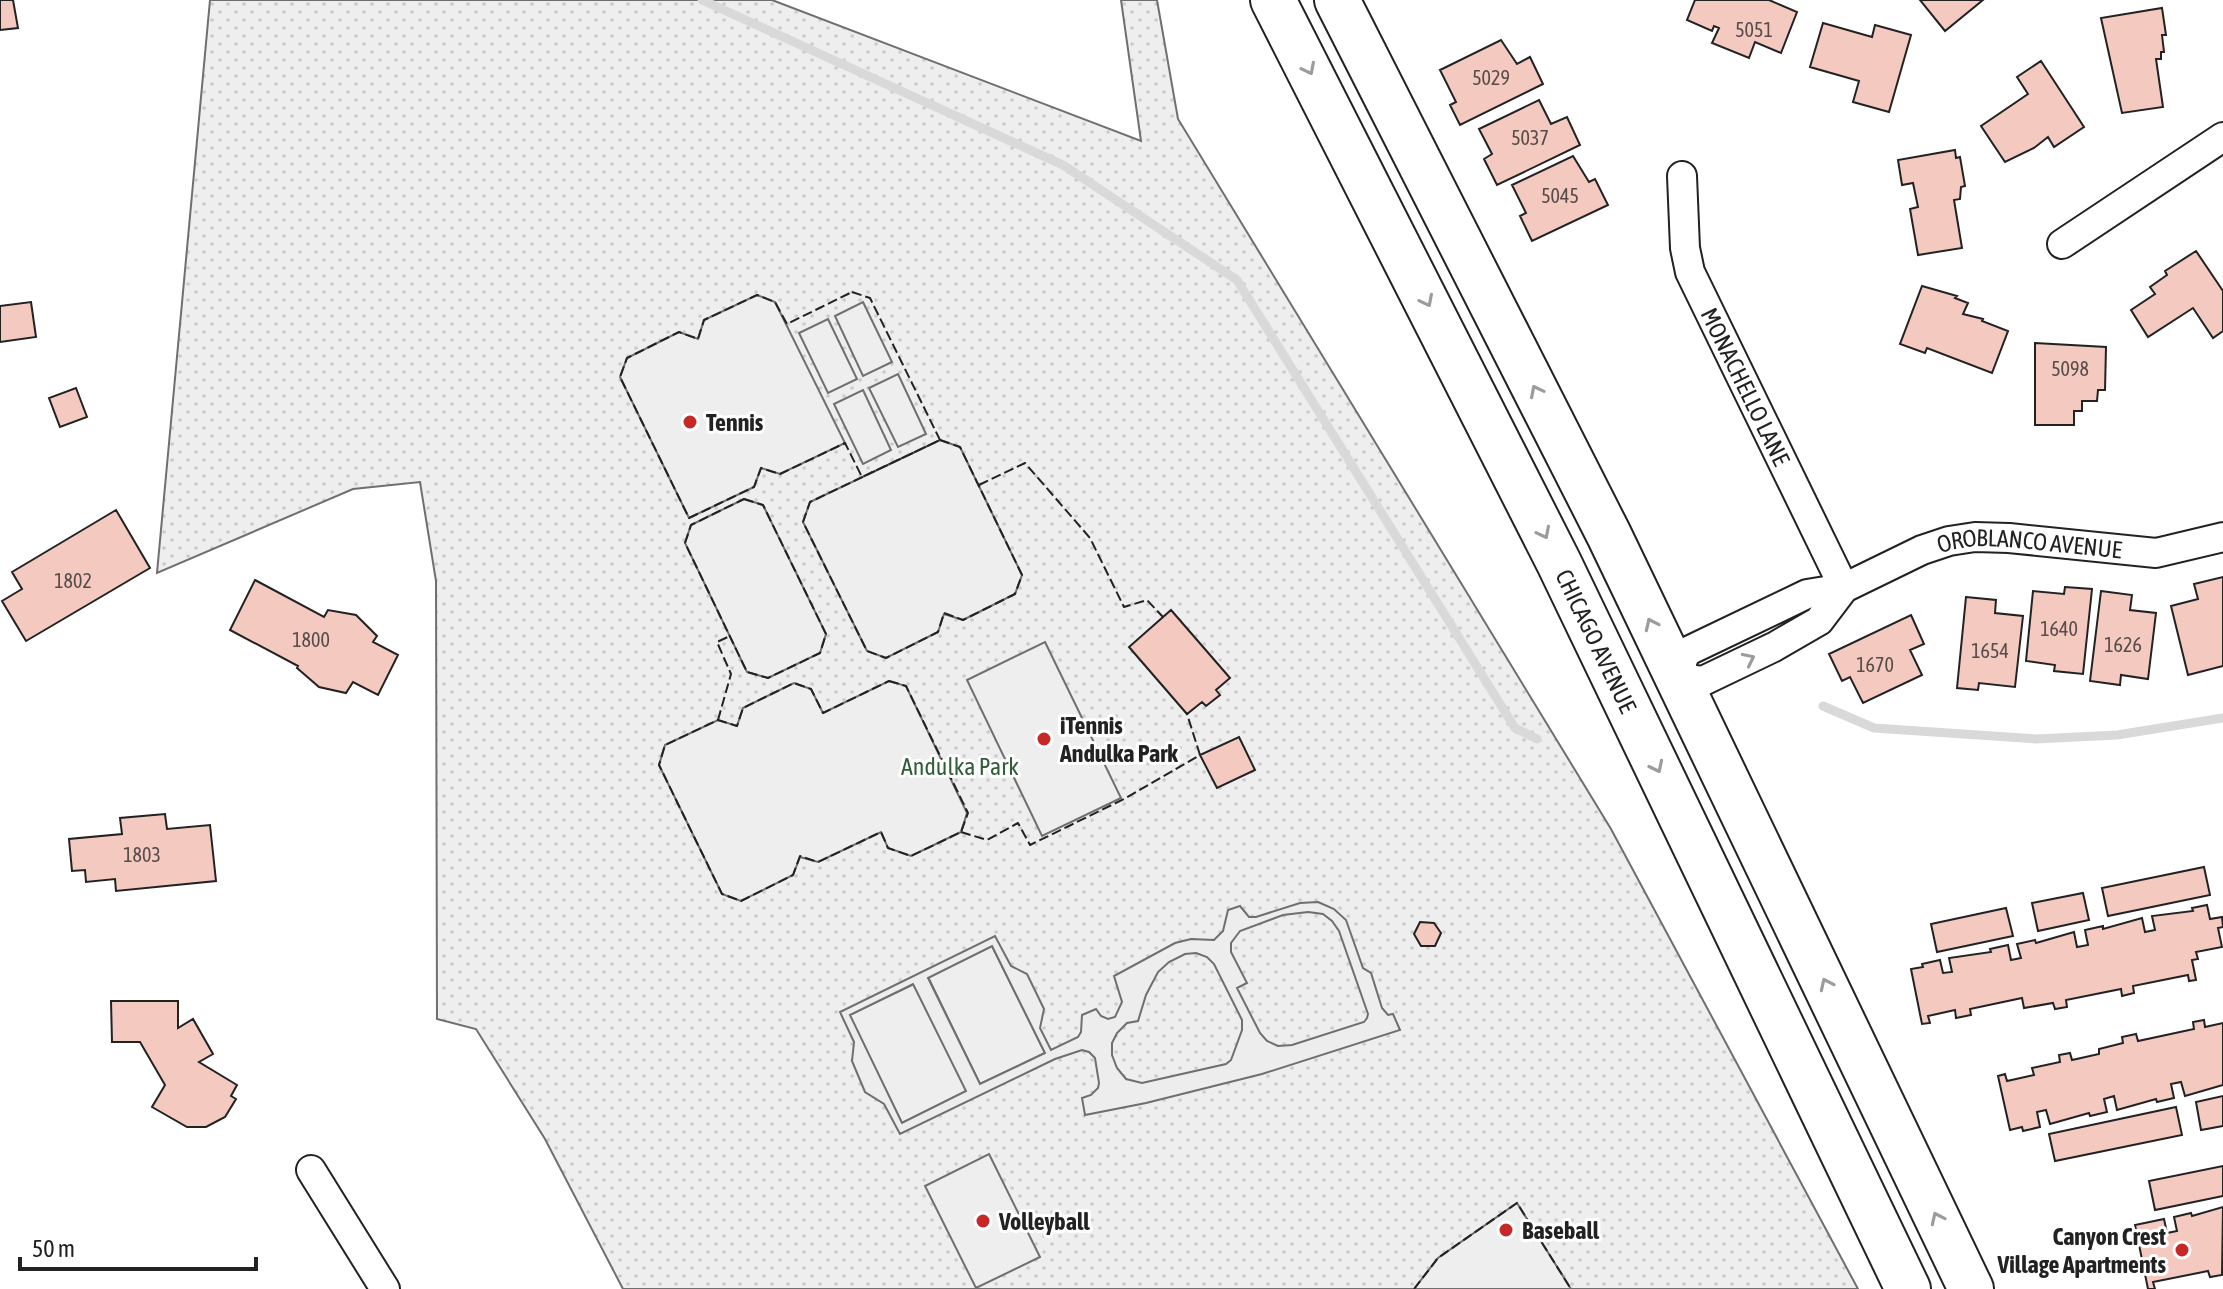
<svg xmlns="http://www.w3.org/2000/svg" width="2223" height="1289" font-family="'Asap Condensed',sans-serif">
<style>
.park{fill:url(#park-dots);stroke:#6f6f6f;stroke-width:2}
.pitch{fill:#eee;stroke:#6f6f6f;stroke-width:2}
.parking{fill:#ededed;stroke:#6f6f6f;stroke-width:2;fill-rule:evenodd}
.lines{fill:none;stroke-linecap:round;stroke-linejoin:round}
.stream{stroke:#d9d9d9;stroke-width:9}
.building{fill:#f3c9c0;stroke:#222;stroke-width:2}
.minor-casing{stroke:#222;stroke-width:32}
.primary-casing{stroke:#222;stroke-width:48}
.minor{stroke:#fff;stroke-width:28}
.primary{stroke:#fff;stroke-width:44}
.fence{stroke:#222;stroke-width:2;stroke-dasharray:10 4;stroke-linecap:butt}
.oneway{stroke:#9c9c9c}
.poi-dot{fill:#c62828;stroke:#fff;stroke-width:3}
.labels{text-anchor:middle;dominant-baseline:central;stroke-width:6;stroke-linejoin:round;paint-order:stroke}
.number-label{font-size:20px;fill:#564c4a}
.street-label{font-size:24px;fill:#222;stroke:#fff}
.poi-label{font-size:24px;font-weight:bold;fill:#222;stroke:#fff;text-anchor:start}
.park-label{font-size:24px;fill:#2f5e38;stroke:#fff}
</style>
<defs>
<pattern id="park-dots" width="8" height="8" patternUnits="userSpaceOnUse" patternTransform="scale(2)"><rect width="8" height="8" fill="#eee"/><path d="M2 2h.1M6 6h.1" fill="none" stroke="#ccc" stroke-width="1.8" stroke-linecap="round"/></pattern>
</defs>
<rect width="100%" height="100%" fill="#fff"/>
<path class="park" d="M210,0h562l369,141 -20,-141h36l21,119 433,710 247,460h-1235l-78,-150 -69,-110 -39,-10 -1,-438 -16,-99 -67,7 -196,84z"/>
<path class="pitch" d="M757,295l18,7 70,141 -65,31 -19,-6 -7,19 -65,31 -69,-141 7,-19 52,-26 19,7 6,-19z
M863,302l29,60 -29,14 -28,-60z
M828,319l29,60 -29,14 -29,-60z
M898,374l28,60 -28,13 -29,-59z
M863,390l28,60 -28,14 -29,-60z
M940,440l20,7 62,128 -7,19 -52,26 -19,-6 -6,18 -52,26 -19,-7 -64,-129 7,-20z
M744,499l19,6 63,129 -6,19 -52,25 -21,-6 -62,-129 6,-18z
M1045,642l76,156 -79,38 -75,-156z
M889,681l17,5 61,127 -6,19 -50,24 -23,-8 -7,-16 -63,30 -18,-5 -7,18 -52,26 -19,-7 -63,-129 6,-20 53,-25 19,6 6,-18 51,-25 17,6 12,24z
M992,946l53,107 -65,31 -52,-107z
M914,984l53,107 -65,32 -53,-108z
M989,1154l51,103 -64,31 -51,-102z
M1517,1203l54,86h-157l24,-31z"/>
<path class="parking" d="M1318,902l16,7 12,11 17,48 8,5 11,35 6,7 5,-1 7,16 -138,44 -116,29 -61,12 -3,-17 9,-3 7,-7 1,-5 -4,-25 -6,-6 -7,-2 -27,9 -155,75 -16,-30 -19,-12 -13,-31 2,-19 -14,-30 155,-76 16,30 16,8 17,35 -4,19 11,22 27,-13 3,-5 1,-17 14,-6 5,7 7,3 7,-2 7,-15 -8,-26 61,-33 16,-4 23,1 9,-9 5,-21 12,-4 9,11h7l44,-14zM1308,912l15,2 9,7 7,10 29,83 -1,4 -3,4 -72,23 -14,1 -11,-5 -7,-8 -23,-45 10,-5 -16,-31v-9l9,-12 43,-16zM992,946l53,107 -65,31 -52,-106zM1196,953l11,4 7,7 28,56v10l-11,30 -5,4 -84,19 -16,-4 -9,-11 -5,-13v-12l5,-10 10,-10 11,-2 8,-26 12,-23 11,-10 16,-8zM913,984l53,107 -64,32 -52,-108z"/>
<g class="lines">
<path class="stream" d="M702,0l361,165 174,115 278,448 22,11
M1823,706l51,22 162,11 81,-4 106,-17"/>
</g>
<path class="building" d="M0,0h13l5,28 -18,2z
M1695,0h74l28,12 -16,41 -26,-11 -6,16 -37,-15 7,-15 -5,-2 -2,5 -25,-11z
M1920,0h63l-38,31z
M2162,8l4,27h-4l2,17h-3v7h-5l7,48 -41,6 -21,-95z
M1823,23l49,14 3,-12 36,10 -22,77 -36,-10 6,-21 -49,-14z
M1501,40l16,24 13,-7 13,27 -83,41 -10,-20 6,-3 -16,-32z
M2041,61l43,66 -30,20 -6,-10 -14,11 -29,14 -24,-36 47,-32 -11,-17z
M1539,100l12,24 16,-7 13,28 -83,40 -13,-26 8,-5 -13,-25z
M1955,150l1,8 4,-1 5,29 -4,1 -1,12 -6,1 8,48 -44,7 -8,-46 8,-2 -5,-24 -11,2 -4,-25z
M1573,156l16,26 6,-3 13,26 -76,36 -12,-25 6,-3 -14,-28z
M2196,251l27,40v40l-10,7 -20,-30 -45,29 -17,-27 24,-16 -5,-7 17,-12 -2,-4z
M1922,286l35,10 -2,2 13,5 -5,11 20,5 -1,2 26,10 -16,42 -65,-25 -2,5 -25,-9z
M31,302l5,35 -36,5v-36z
M2035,343l71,4 -1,43h-7l-1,11h-15v10h-8v14h-39z
M76,388l11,29 -27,10 -11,-29z
M116,510l34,58 -124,73 -24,-40 20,-12 -10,-17z
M2223,577v89l-35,9 -17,-69 27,-7 -4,-15z
M255,580l69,37 4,-7 28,5 21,21 -4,6 25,13 -20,40 -25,-13 -7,11 -27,-6 -22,-19 1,-2 -68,-36z
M2065,587l27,2 -9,85 -29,-3 1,-6 -29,-4 7,-70 31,3z
M2101,591l31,4 -2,15 26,3 -8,66 -27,-4 -1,10 -30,-4z
M1966,597l30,3 -1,13 28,3 -8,71 -36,-4 -1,7 -21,-2z
M1171,610l59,68 -14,12 4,5 -14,11 -4,-4 -15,12 -58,-67z
M1911,615l13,29 -14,6 12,25 -59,28 -13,-26 -8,4 -13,-27z
M1239,737l16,33 -38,18 -17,-33z
M165,814l2,15 43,-4 6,56 -100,10 -1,-12 -29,3 -1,-12 -13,1 -3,-32 53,-5 -2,-16z
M2204,867l6,28 -102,21 -6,-28z
M2083,893l6,27 -51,11 -6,-28z
M2207,905l3,14 12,-2 1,10 -5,1 4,19 -26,5 2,7 -6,1 4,20 -7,1 -1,-6 -55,11 1,7 -12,3 -1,-7 -55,11 1,7 -12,2 -2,-6 -29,5 -2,-10 -52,11 1,6 -15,3 -1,-8 -27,6 2,7 -8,1 -11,-55 12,-2 -1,-3 18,-4 3,13 9,-1 -3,-14 42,-6 -1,-3 18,-4 3,15 10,-2 -4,-14 18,-4 1,3 38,-11 3,15 11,-2 -3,-15 18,-4v3l39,-11 3,14 10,-2 -3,-14 41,-5 -1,-3z
M2006,908l7,28 -76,16 -6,-28z
M1420,922l14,1 7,10 -6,13h-14l-7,-12z
M111,1001h67v27l15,-9 20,35 -14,8 38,23 -6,11 5,3 -11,18 -19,10h-19l-35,-20 13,-22 -25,-43h-28z
M2204,1020l1,7 18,-4v62l-38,11 -4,-14 -10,2 3,14 -17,4 -1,-3 -39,11 -3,-14 -10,3 3,13 -17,4 -1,-3 -39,11 -4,-14 -9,2 3,15 -17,4 -1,-4 -12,3 -12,-54 7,-2 2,7 27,-6 -2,-7 28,-6 -1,-7 11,-2 2,7 27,-6v-5l24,-6 -1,-6 14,-3 2,7 56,-12 -1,-7z
M2223,1096v30l-22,4 -5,-28z
M2176,1107l6,28 -127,26 -6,-27z
M2223,1166v30l-68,14 -6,-29z
M2223,1207l-1,68 -12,2 -2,-6 -55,11 2,7h-7l-13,-64 29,-6 3,14 10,-2 -3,-14 17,-4 1,3z"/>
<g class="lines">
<g class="minor-casing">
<g id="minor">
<path id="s1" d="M1682,176l3,72 5,24 154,316"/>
<path d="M2062,244l161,-107"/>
<path id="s2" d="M1844,588l-25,33 -45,26 -71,34 -27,-4 10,-25 121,-58 37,-6 78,-38 27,-9 26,-4 34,1 147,15 67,-16"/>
<path d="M311,1170l74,119"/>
</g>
</g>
<g class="primary-casing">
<g id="primary">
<path id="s3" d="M1273,0l286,563 349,726"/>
<path d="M1337,0l272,535 362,754"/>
</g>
</g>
<use href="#minor" class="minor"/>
<use href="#primary" class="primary"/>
<path class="fence" d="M852,292l18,6 70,142 -78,37 -17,-34 -65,31 -19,-6 -7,19 -65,31 -69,-141 7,-19 52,-26 19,7 6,-19 53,-25 18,7 12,22z
M940,440l20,7 62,128 -7,19 -52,26 -19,-7 -6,19 -52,26 -19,-7 -64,-129 7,-20z
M979,485l46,-22 65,75 34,69 23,-7 16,17
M744,499l19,6 63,129 -6,19 -52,25 -21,-6 -62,-129 6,-18z
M889,681l17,5 62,127 -7,19 -50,24 -23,-8 -7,-16 -63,30 -18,-6 -7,19 -52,26 -19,-7 -63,-129 6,-20 53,-25 19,6 6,-18 51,-25 17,6 12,24z
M718,720l13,-46 -14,-32 13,-6
M961,832l26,8 31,-17 12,22 94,-46 76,-44 -13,-41
M1414,1289l24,-31 79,-55 54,86"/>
</g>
<defs><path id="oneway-chevron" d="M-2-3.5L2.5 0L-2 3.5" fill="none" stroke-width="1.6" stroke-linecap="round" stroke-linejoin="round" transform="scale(2)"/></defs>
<g class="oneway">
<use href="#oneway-chevron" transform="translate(1309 69) rotate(63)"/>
<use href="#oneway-chevron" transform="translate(1427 301) rotate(63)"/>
<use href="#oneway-chevron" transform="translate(1536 391) rotate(-117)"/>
<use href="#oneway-chevron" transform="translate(1544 533) rotate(63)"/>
<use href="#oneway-chevron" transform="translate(1651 624) rotate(-115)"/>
<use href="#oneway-chevron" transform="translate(1749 659) rotate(-26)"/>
<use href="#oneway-chevron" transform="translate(1657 767) rotate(64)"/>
<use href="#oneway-chevron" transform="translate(1826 984) rotate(-115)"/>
<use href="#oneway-chevron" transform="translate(1937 1218) rotate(-115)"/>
</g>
<g class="poi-dot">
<circle cx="690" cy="422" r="8"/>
<circle cx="1044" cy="739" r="8"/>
<circle cx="983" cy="1221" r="8"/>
<circle cx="1506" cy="1230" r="8"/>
<circle cx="2182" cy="1250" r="8"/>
</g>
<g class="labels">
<g class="number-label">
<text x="1754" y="29">5051</text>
<text x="1491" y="77">5029</text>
<text x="1530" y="137">5037</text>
<text x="1560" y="195">5045</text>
<text x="2070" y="368">5098</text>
<text x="73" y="580">1802</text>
<text x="2059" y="628">1640</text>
<text x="311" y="639">1800</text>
<text x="2123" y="644">1626</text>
<text x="1990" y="650">1654</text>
<text x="1875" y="664">1670</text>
<text x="142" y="854">1803</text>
</g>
<g class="street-label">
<text stroke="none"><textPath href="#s1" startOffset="224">MONACHELLO LANE</textPath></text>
<text stroke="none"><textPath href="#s2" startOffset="594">OROBLANCO AVENUE</textPath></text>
<text stroke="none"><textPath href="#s3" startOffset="718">CHICAGO AVENUE</textPath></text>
</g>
<g class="poi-label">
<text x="706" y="422">Tennis</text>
<text x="1060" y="725">iTennis<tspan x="1060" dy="28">Andulka Park</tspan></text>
<text x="999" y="1221">Volleyball</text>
<text x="1522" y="1230">Baseball</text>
<text x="2166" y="1236" text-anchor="end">Canyon Crest<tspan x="2166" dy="28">Village Apartments</tspan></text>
</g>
<g class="park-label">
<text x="960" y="766">Andulka Park</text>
</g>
</g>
<path d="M20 1257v12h236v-12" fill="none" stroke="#222222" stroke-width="4"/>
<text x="32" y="1257" font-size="24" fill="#222222" stroke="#ffffff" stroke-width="6" paint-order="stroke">50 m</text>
</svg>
